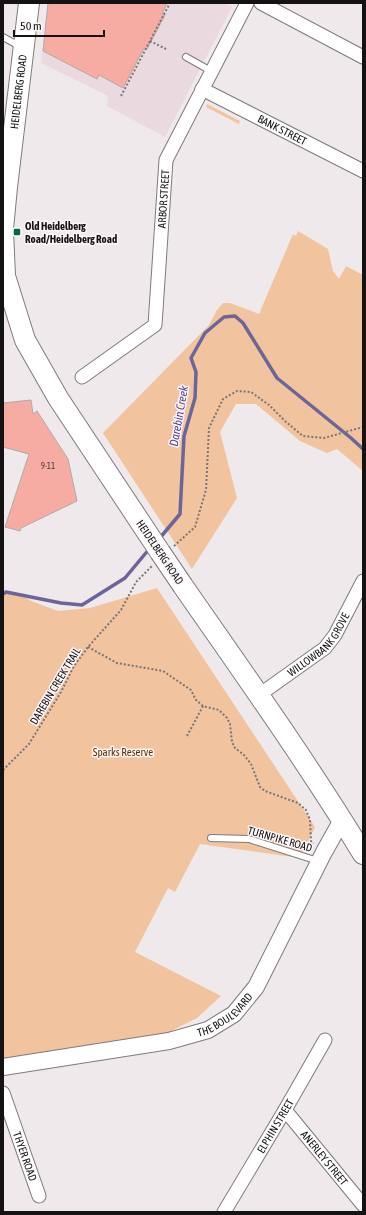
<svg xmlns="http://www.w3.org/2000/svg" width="366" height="1215" font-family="'Asap Condensed',sans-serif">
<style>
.built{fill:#eadadf}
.green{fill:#f1c39f}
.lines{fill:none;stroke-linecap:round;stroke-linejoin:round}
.stream{stroke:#6c6599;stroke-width:3.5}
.building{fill:#f6aca3;stroke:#b0a9a8}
.service-casing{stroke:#807a7c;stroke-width:8}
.minor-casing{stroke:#807a7c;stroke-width:15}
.tertiary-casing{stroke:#807a7c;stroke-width:18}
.primary-casing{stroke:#807a7c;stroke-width:22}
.path{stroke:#797576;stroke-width:2;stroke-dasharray:2 2;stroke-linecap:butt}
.service{stroke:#fff;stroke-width:6}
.minor{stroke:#fff;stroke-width:13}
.tertiary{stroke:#fff;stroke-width:16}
.primary{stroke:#fff;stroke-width:20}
.primary-bridge-casing{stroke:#807a7c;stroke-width:22;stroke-linecap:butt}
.primary-bridge{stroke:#fff;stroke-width:20}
.poi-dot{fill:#006a41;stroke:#fdf6f8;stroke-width:1.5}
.labels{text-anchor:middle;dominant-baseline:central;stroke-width:3;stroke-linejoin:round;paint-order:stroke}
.number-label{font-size:9px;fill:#4c3836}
.street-label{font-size:11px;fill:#141212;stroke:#fdf6f8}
.poi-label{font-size:11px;font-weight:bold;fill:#141212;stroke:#fdf6f8;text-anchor:start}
.park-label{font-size:11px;fill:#5c3000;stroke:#fdf6f8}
.water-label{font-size:12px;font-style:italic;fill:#523f98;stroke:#fdf6f8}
</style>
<rect width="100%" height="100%" fill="#f0e9eb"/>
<path class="built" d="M48,3h176l8,4 -67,130 -58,-31 1,-10 -67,-33z"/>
<path class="green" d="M207,104l33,17 -1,3 -33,-17z
M298,231l30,18 5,22 6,8 7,-13 17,9v196l-26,-22 -10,4 -27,-12 -44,-37h-20l-16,28 17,66 -45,71 -89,-136 106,-108 8,-15 6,-7h7l29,11 34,-80 3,2z
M157,588l158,239 -15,31 -100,-14 -25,48 -7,-4 -33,64 86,44 -24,22 -32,16 -162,25v-465l5,-2 10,1 13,8 27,10 32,-3z"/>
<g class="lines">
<path class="stream" d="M159,539l21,-25 4,-78 11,-38 1,-26 -5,-14 14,-25 19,-16 11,-1 8,7 34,55 74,60 12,11
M3,594l3,-2 55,11 21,2 43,-27 25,-30"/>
</g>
<path class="building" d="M48,3h119l-5,11 3,1 -18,34 -3,-1 -21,40 -24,-13 -2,4 -54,-28z
M31,400l2,14 4,-3 31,48 9,42 -56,27 -1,3 -15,-4 24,-73 -26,-7v-44z"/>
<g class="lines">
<g class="service-casing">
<path id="service" d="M3,37l18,10
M186,57l25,14
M211,838l38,1 69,22"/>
</g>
<g class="minor-casing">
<g id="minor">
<path d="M261,3l102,54"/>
<path id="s1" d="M202,89l161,82"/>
<path id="s2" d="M82,377l73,-52 11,-165 81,-157"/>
<path id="s3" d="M259,695l66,-47 10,-13 28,-54"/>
<path id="s4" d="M3,1093l36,103"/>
<path id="s5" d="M285,1110l78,95"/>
<path id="s6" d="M224,1212l61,-102 40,-70"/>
</g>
</g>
<g class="tertiary-casing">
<g id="tertiary">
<path id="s7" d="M3,1067l166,-26 39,-11 26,-16 22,-27 68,-135 18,-32"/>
</g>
</g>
<g class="primary-casing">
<g id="primary">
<path id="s8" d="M3,229l4,-42 22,-184"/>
<path d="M3,231l2,45 20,64 33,58 102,154"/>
<path d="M183,586c61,88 124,176 180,268"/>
</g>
</g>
<path class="path" d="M150,41l16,8
M121,96l49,-93
M174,546l21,-19 11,-37 3,-62 14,-29 14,-8 14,1 18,13 17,17 17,14 21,2 39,-11
M88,647l29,16 46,8 28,19 5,10 7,6 16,4 8,8 3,6 2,18 3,6 9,7 7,9 9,23 5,4 33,12 8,7 4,10 1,21 2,3
M187,736l16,-30
M3,770l26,-26 32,-52 13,-26 14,-19 33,-37 15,-28 16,-16"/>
<use href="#service" class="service"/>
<use href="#minor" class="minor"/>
<use href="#tertiary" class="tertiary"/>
<use href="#primary" class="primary"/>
<g class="primary-bridge-casing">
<path id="primary-bridge" d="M160,552l23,34"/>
</g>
<use href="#primary-bridge" class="primary-bridge"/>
</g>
<rect class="poi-dot" x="13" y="228" width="8" height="8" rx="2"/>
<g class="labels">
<g class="number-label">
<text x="48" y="466">9-11</text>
</g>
<g class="street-label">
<text stroke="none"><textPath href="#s8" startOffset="138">HEIDELBERG ROAD</textPath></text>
<text stroke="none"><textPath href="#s1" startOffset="90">BANK STREET</textPath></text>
<text stroke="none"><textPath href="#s2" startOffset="216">ARBOR STREET</textPath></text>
<text transform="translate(160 552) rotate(56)">HEIDELBERG ROAD</text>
<text stroke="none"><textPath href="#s3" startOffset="79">WILLOWBANK GROVE</textPath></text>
<text transform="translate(55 686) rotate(-59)">DAREBIN CREEK TRAIL</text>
<text transform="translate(280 839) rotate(16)">TURNPIKE ROAD</text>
<text stroke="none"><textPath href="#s7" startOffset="231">THE BOULEVARD</textPath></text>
<text stroke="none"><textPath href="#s6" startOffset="100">ELPHIN STREET</textPath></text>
<text stroke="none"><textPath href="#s4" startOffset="67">THYER ROAD</textPath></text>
<text stroke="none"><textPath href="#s5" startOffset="62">ANERLEY STREET</textPath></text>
</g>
<g class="poi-label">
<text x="25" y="226">Old Heidelberg<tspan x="25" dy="13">Road/Heidelberg Road</tspan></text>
</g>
<g class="park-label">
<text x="123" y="752">Sparks Reserve</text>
</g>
<g class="water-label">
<text transform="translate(179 416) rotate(-80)">Darebin Creek</text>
</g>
</g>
<rect width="366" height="1215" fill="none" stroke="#141212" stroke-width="8"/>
<path d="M14 30v6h90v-6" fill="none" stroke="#141212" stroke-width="2"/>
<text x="20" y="30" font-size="12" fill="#141212" stroke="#fdf6f8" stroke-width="3" paint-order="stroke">50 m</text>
</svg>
